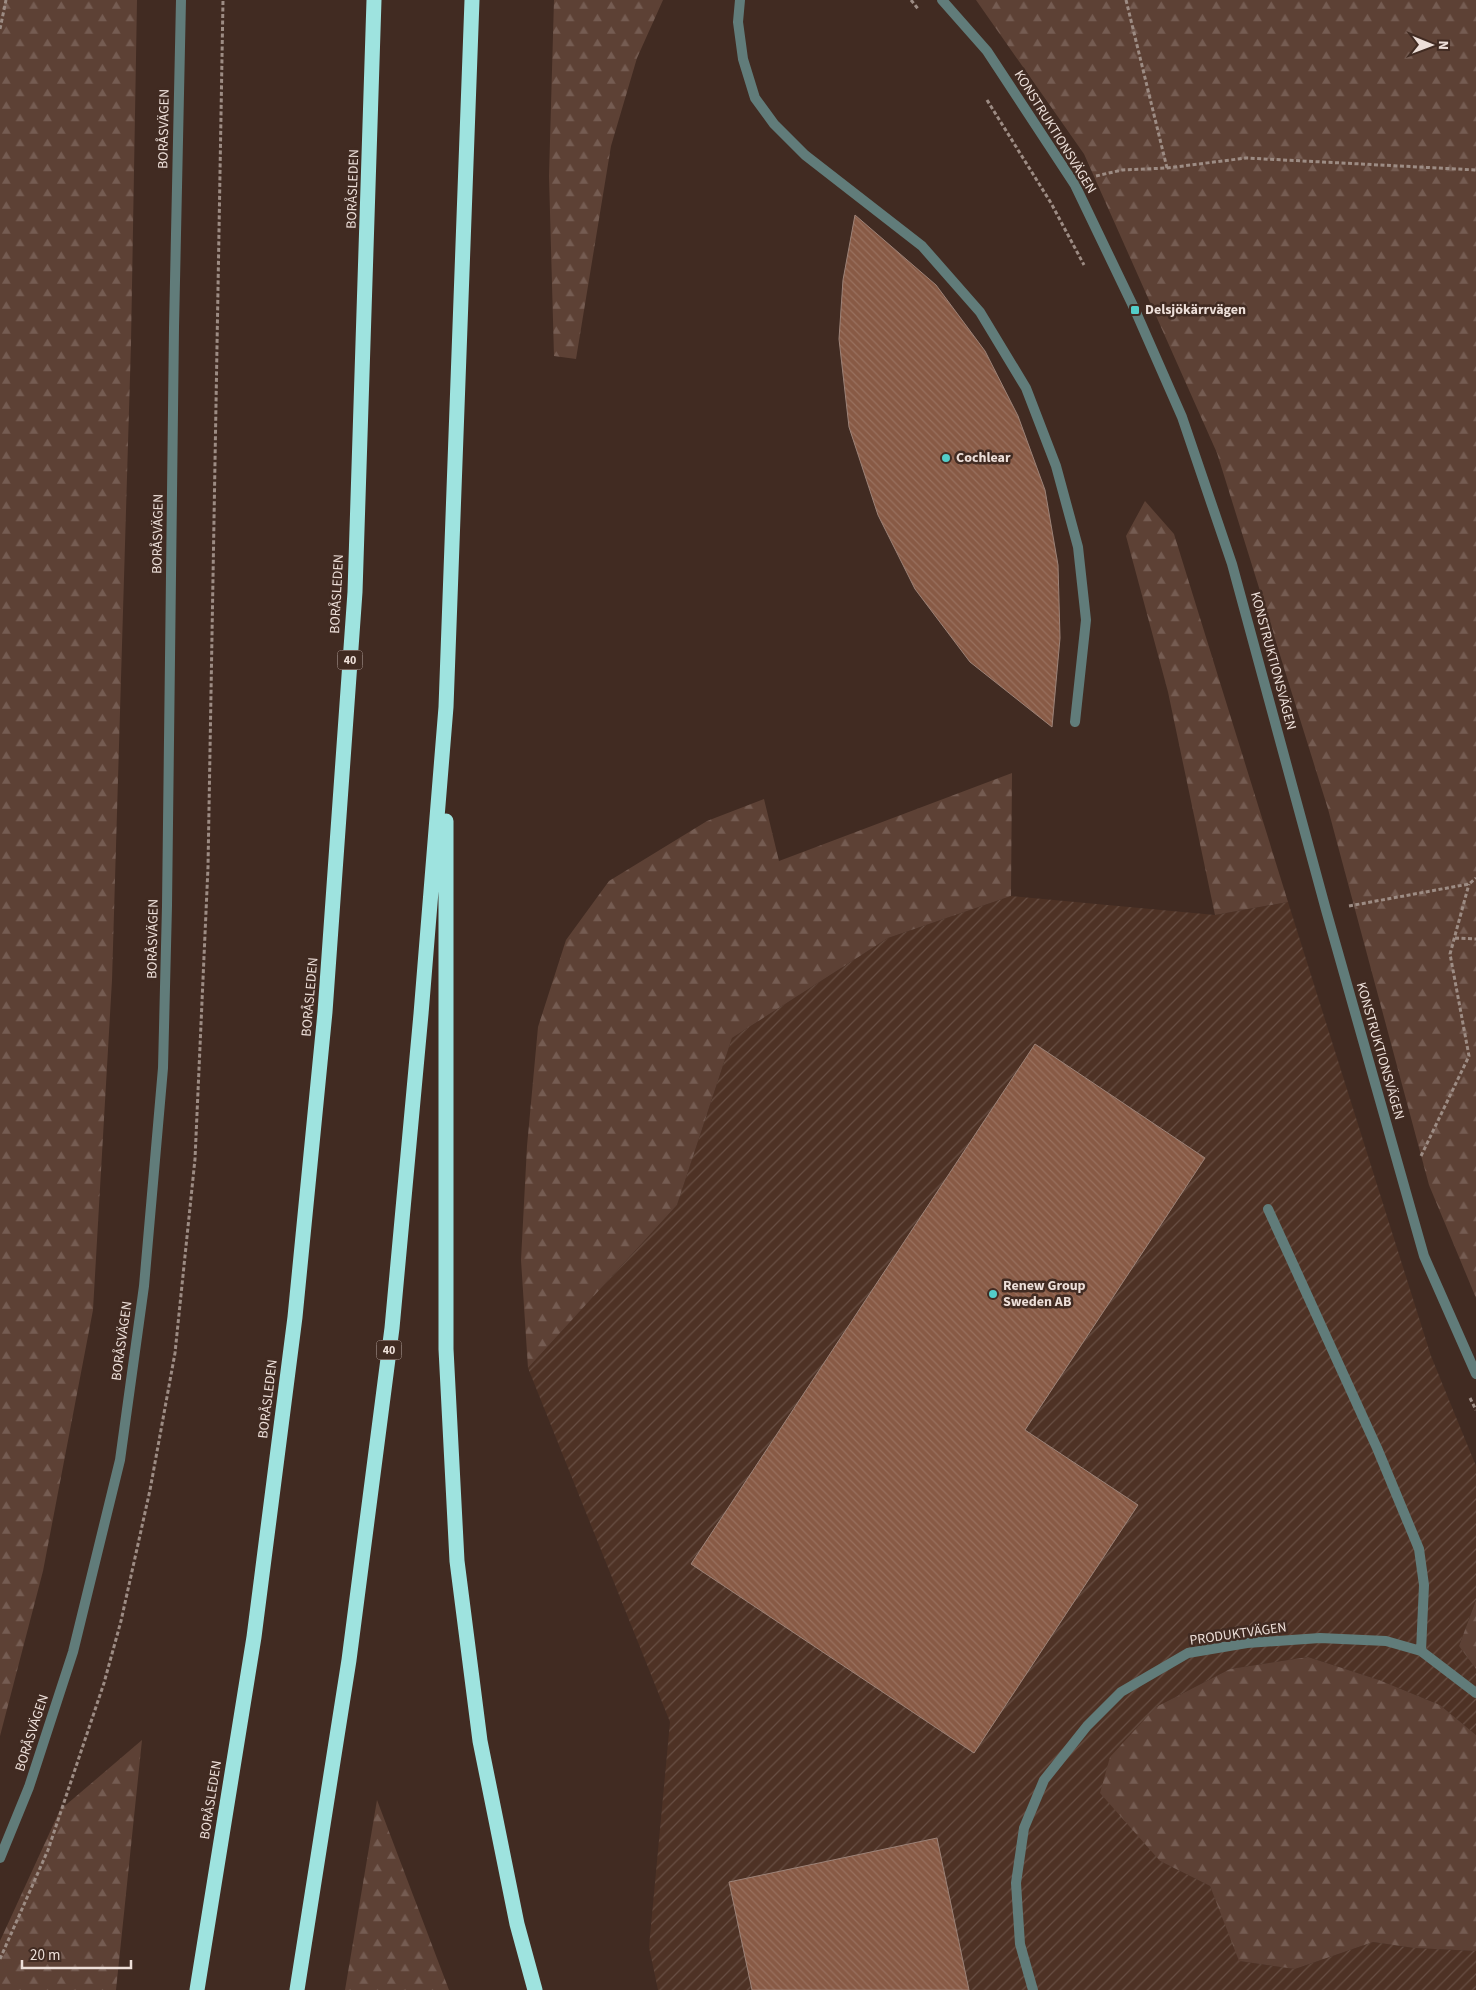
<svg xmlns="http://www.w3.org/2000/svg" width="1476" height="1990" font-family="'Source Sans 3',sans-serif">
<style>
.industrial{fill:url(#industrial-furrows)}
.forest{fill:url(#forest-firs)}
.building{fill:url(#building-back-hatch);stroke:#9d8378}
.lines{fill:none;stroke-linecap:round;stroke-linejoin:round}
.path{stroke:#9d8c84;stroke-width:3;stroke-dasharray:4 2.5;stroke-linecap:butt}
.service{stroke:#617c7a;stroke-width:10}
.minor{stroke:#617c7a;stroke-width:10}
.tertiary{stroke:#617c7a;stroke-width:10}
.motorway{stroke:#9ee3df;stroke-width:15}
.poi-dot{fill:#53cdc9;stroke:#412b22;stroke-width:2}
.labels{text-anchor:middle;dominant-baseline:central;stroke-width:5;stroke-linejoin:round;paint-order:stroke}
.shield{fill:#412b22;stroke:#b9a9a2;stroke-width:1}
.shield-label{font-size:12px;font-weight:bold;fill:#eddfd9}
.street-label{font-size:14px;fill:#eddfd9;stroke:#412b22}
.poi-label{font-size:14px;font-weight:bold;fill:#eddfd9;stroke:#412b22;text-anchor:start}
</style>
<defs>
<pattern id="industrial-furrows" width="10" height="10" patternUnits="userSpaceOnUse" patternTransform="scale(1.25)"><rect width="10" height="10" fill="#4e3225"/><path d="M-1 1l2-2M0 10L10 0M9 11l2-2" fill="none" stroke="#684f44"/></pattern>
<pattern id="forest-firs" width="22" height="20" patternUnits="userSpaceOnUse" patternTransform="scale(1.25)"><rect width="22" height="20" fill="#5d4135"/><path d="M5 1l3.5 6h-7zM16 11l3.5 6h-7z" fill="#755c52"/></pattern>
<pattern id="building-back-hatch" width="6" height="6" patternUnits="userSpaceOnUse" patternTransform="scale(1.25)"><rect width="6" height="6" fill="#885a45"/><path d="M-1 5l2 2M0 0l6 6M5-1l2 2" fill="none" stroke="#99715f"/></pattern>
</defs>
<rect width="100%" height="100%" fill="#412b22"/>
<path class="industrial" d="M1011,896l204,19 73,-13 143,454 45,110v134l-17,46 17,23v66l-36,-30 -61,-25 -71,-23 -78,12 -74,38 4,154 50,25 30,75 55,8 78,-27 41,6 62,3v39h-818l-9,-43 21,-225 -142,-354 149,-163 55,-167 156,-100z"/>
<path class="forest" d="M0,0h137l-6,343 -19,637 -19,330 -50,261 -43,165z
M554,0h109l-26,58 -26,88 -35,213 -22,-3 -5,-180z
M976,0h500v1298l-47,-113 -101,-376 -111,-356 -133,-299z
M1145,501l29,33 114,368 -73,13 -47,-223 -42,-156z
M1012,773l-1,123 -123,42 -156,100 -55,167 -149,163 -7,-108 6,-114 11,-119 28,-87 43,-59 98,-60 57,-22 15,62z
M1476,1600v69l-17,-23z
M1308,1657l71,23 61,25 36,30v216l-62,-3 -41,-6 -78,27 -56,-8 -29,-75 -50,-25 -60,-68 10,-36 46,-50 74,-38z
M142,1740l-26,250h-116v-49l60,-131z
M377,1800l72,190h-104z"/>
<path class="building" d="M855,215l81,70 49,66 33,65 27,74 13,75 2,73 -8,89 -82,-65 -55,-73 -37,-74 -29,-88 -10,-88 4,-59z
M1035,1044l170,114 -180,272 113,75 -164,248 -283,-189z
M937,1838l32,152h-217l-23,-108z"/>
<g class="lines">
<path class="path" d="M911,0l8,10
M1126,0l41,168
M0,29l6,-29
M987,100l64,103 33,62
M1096,176l26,-6 45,-2 79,-10 230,12
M1349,906l120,-22 7,-6
M1455,938l21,1
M1421,1156l48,-100 -19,-102 19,-70
M1470,1398l6,12
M0,1959l48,-109 56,-167 17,-62 29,-131 25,-137 20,-194 13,-292 15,-867"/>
<path class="service" d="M740,0l-2,22 5,37 12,39 19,26 31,31 117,91 58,66 46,76 30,78 22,81 8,73 -11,102
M1268,1209l109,239 42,101 5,36 -3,66
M1033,1990l-13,-46 -4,-61 8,-55 20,-48 43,-54 34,-34 67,-39 59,-10 73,-5 66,3 35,10 55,42"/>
<path class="minor" d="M942,0l45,51 88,134 60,125 47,107 50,147 94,346 98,346 52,118"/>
<path class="tertiary" d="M0,1858l29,-71 44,-135 47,-192 24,-174 19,-218 4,-162 7,-578 7,-328"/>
<path class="motorway" d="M446,821v528l11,212 23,180 37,183 18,66
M197,1990l57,-353 41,-320 30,-305 30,-420 19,-592
M297,1990l52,-330 43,-332 29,-314 25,-307 26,-707"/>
</g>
<g class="poi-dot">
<rect x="1130" y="305" width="10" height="10" rx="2.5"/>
<circle cx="946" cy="458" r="5"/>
<circle cx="993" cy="1294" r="5"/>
</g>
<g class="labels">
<g class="shield">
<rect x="337.5" y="650.5" width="25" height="19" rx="4"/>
<rect x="376.5" y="1340.5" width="25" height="19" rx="4"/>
</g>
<g class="shield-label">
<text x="350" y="660">40</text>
<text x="389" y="1350">40</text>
</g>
<g class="street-label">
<text transform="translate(164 129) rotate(-89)">BORÅSVÄGEN</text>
<text transform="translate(1055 132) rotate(58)">KONSTRUKTIONSVÄGEN</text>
<text transform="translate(353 189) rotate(-88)">BORÅSLEDEN</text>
<text transform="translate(158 534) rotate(-89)">BORÅSVÄGEN</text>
<text transform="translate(337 594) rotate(-87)">BORÅSLEDEN</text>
<text transform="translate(1273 661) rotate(75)">KONSTRUKTIONSVÄGEN</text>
<text transform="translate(153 939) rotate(-89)">BORÅSVÄGEN</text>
<text transform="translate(310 997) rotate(-85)">BORÅSLEDEN</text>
<text transform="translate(1380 1051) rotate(74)">KONSTRUKTIONSVÄGEN</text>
<text transform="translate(122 1341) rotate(-82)">BORÅSVÄGEN</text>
<text transform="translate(268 1399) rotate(-83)">BORÅSLEDEN</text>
<text transform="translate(1238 1634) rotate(-8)">PRODUKTVÄGEN</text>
<text transform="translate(32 1733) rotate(-72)">BORÅSVÄGEN</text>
<text transform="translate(211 1800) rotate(-81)">BORÅSLEDEN</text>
</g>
<g class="poi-label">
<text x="1145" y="310">Delsjökärrvägen</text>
<text x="956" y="458">Cochlear</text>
<text x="1003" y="1286">Renew Group<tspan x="1003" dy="16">Sweden AB</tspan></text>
</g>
</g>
<g transform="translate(1431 45) rotate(91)" stroke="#412b22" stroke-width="4" paint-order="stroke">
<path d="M0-4L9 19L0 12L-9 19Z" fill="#eddfd9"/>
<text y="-8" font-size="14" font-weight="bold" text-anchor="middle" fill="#eddfd9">N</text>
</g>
<path d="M22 1960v8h109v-8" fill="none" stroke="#eddfd9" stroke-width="2.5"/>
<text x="30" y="1960" font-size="15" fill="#eddfd9" stroke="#412b22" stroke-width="4" paint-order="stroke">20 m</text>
</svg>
